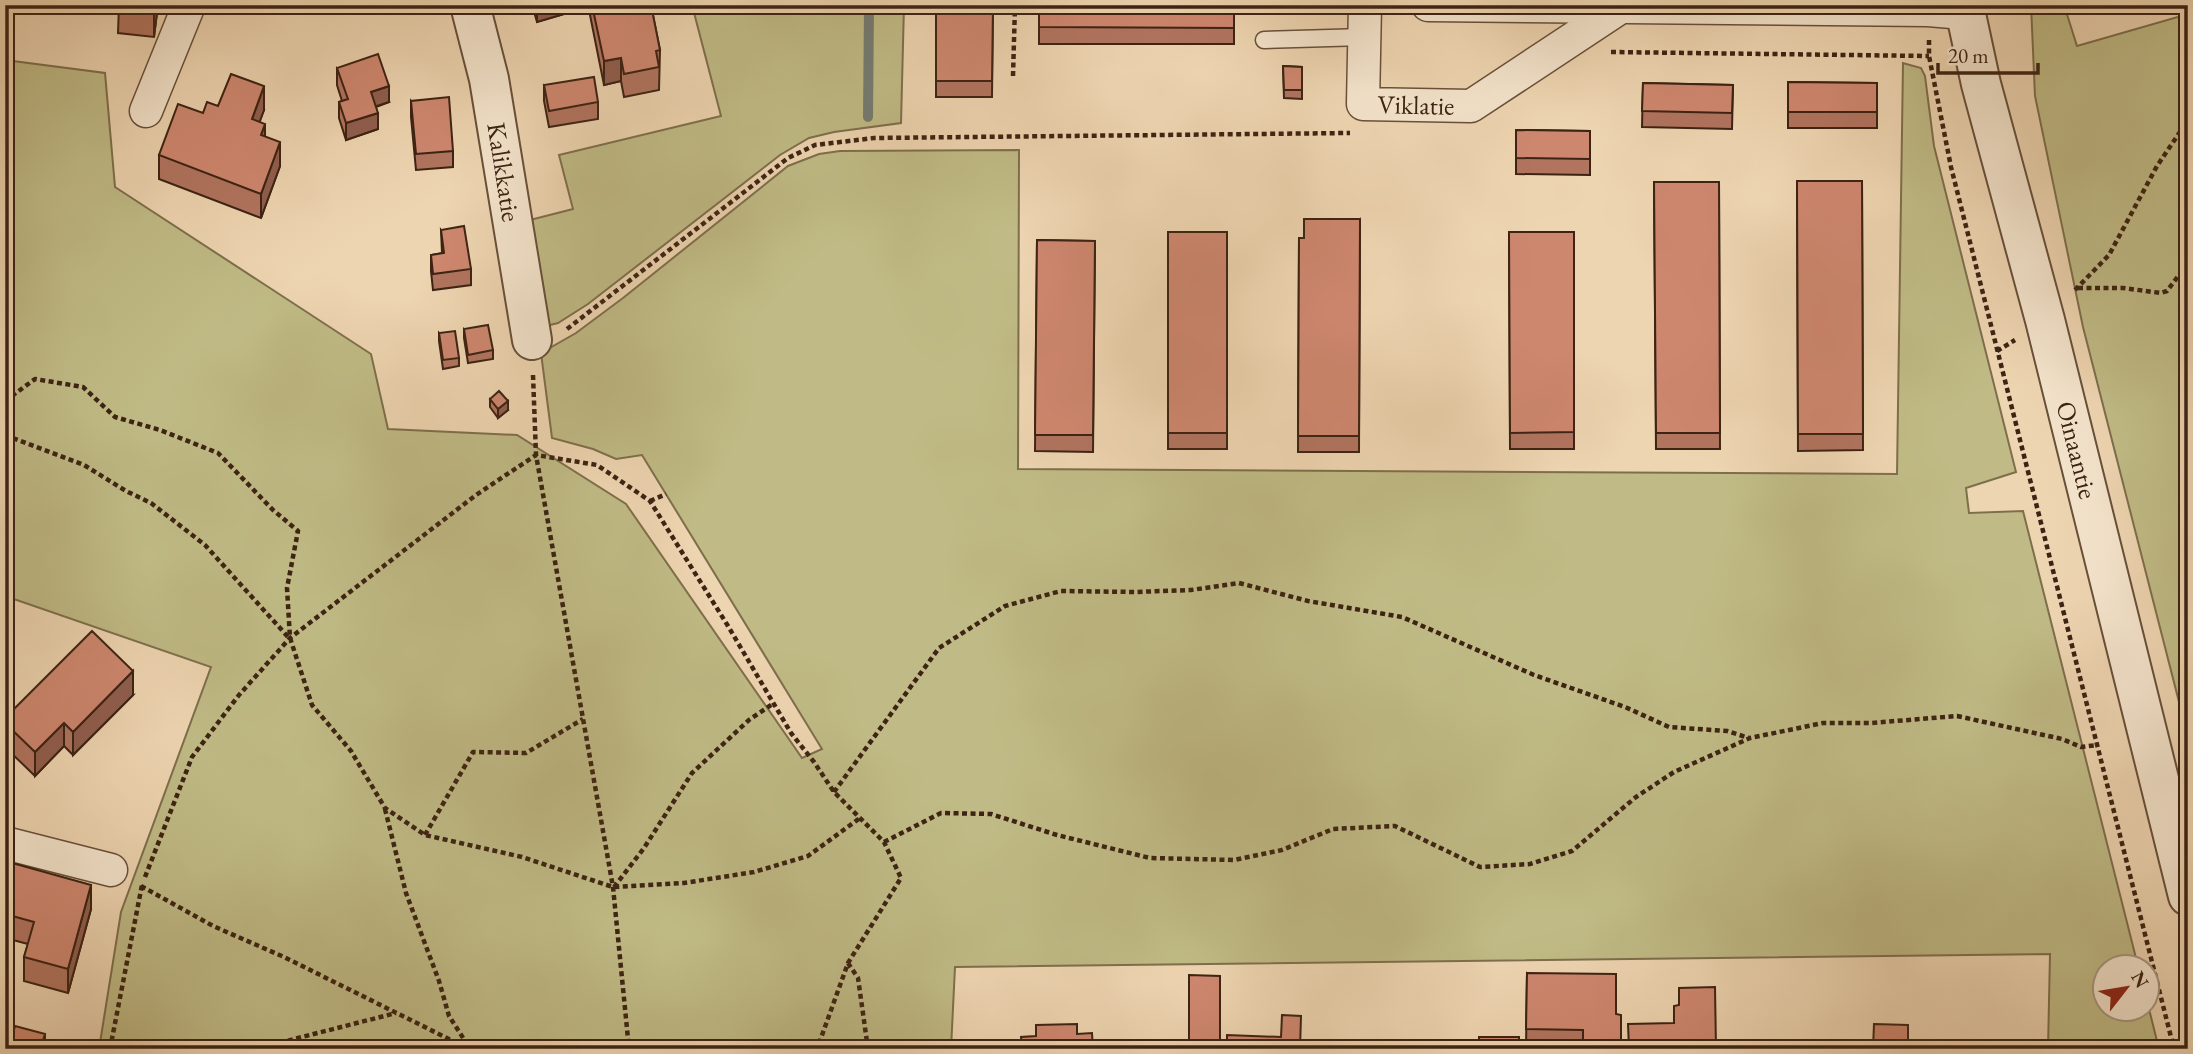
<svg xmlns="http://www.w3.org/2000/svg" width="2193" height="1054" font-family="'EB Garamond',serif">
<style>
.green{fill:#c0bb86;stroke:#7e6f4c;stroke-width:2}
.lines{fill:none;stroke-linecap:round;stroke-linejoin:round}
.stream{stroke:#747c71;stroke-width:10}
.service-casing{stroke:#68503a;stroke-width:19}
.minor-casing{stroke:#68503a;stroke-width:35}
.tertiary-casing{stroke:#68503a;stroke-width:42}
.path{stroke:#3c2313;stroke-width:4.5;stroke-dasharray:5 3.5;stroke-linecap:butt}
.service{stroke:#f4e4cc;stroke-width:16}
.minor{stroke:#f4e4cc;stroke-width:32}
.tertiary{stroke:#f4e4cc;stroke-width:38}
.wall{fill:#b1745f;stroke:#3c2313;stroke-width:2}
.shaded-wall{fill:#905e4e;stroke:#3c2313;stroke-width:2}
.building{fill:#ce876f;stroke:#3c2313;stroke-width:2}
.labels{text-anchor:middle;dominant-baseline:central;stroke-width:7;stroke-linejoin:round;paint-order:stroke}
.street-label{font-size:26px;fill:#3c2313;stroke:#f4e4cc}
</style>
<rect width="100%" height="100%" fill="#eed5b1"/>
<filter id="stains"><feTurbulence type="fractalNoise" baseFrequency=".00286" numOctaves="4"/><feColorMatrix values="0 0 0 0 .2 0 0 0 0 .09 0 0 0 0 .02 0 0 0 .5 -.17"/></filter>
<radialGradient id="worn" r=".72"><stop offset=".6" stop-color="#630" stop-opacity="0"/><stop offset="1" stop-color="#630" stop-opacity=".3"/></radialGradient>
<path class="green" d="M692,5h212l-3,118 -67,9 -25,6 -29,17 -192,149 -30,19 -12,3 -20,-105 47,-12 -14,-54 162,-39z
M2031,5h33l13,41 111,-32v504l-5,8 5,21v190l-105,-410 -48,-231z
M5,60l100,13 10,114 256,167 17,75 129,6 109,69 176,254 20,-9 -180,-294 -26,4 -23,-10 -41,-11 -11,-85 35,-20 47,-35 165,-132 31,-12 21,-3 179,-1 -1,319 879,5 6,-411 18,5 4,8 9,70 82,326 -50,16 3,25 54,-2 115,455 -32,1v42h42v-4l11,44h-111l2,-95 -1095,13 -4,82h-852l22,-137 90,-245 -206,-71z"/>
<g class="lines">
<path class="stream" d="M868,117l1,-112"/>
<g class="service-casing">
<path id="service" d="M1264,40l100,-3"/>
</g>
<g class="minor-casing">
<path id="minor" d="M1365,5l-2,99 108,2 150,-99
M1428,5l500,5 36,3
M146,111l43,-106
M5,843l106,27"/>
</g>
<g class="tertiary-casing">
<path id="tertiary" d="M470,5l19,74 43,261
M1964,5l17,79 64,236 143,576"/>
</g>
<path class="path" d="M1929,40v16l22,111 223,882
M1611,52l318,4
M1013,76l2,-71
M2078,288h45l38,5 6,-2 12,-16 9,-4
M2075,290l34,-35 48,-89 31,-46
M567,329l221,-171 27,-13 59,-7 476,-5
M1997,351l18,-11
M533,375l3,80 77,432 16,162
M5,401l30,-22 48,8 32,30 45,13 58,23 55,57 25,21 -11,57 3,50 22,67 39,46 34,57 40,27 97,22 91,30 71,-4 70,-11 54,-16 52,-38
M5,435l79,30 42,26 25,12 54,42 84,93
M650,501l16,-7
M834,792l105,-144 66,-42 56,-15 74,1 56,-2 48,-7 69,18 94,16 132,58 91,32 44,20 58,4 22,7
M385,809l21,84 33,88 10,35 20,31
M425,835l48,-83 53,1 57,-34
M884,842l57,-29 50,1 66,21 93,23 84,2 48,-10 51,-21 62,-3 85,41 50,-3 42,-13 64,-54 38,-25 76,-34 73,-15h48l86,-7 105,23 19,8 16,-2
M145,877l47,-120 47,-62 51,-57 186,-143 60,-40 61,10 53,36 78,125 63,107 23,29 20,30 50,50 17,36 -53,85 -31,86
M141,886l72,40 71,31 185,92
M614,887l30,-39 48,-75 57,-53 25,-17
M848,963l10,15 10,71
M110,1049l32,-164
M255,1049l141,-36"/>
<use href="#service" class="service"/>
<use href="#minor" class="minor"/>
<use href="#tertiary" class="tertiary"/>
</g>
<path class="wall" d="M119,5h39l-4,32 -36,-4z
M532,5h49v4l-44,13z
M588,5h63l9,45 -1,40 -35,7 -3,-16 -17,4z
M936,5h57l-1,92h-56z
M1039,5h195v39h-195z
M1283,66l19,1v32l-18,-1z
M337,68l52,34 -13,5 2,22 -32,11 -7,-22v-16l3,-1 -5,-16z
M1788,82l89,1v45h-89z
M1643,83l90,2 -1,44 -90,-2z
M544,85l54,17v17l-49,8 -5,-26z
M411,101l42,50v16l-37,3 -5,-53z
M218,106l46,4 -5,12 6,14 15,30 -19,52 -102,-39v-24l44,-42z
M1516,130l74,1v44l-74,-1z
M1797,181h65l1,269 -65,1z
M1654,182h65l1,267h-64z
M1360,219l-1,233h-61l1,-214h5z
M441,230l30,39v16l-38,5 -2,-19v-16l11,-2z
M1168,232h59v217h-59z
M1509,232h65v217h-64z
M1037,240l58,1 -2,211 -58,-1z
M464,329l29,21v9l-25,4 -4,-25z
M439,333l20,25v8l-16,3 -4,-28z
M490,399l18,11 -10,8 -8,-11z
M133,695l-60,60 -9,-9 -29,30 -30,-29v-29z
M5,861l86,48 -23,84 -44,-12v-24l4,-13 -23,-6z
M1527,973l89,41 5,35h-95z"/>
<path class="shaded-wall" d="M155,5h3l-4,32v-23z
M564,5h17v4l-44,13v-9z
M621,58v23l-17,4v-24z
M264,86v24l-12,33v-24z
M389,86v16l-18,6v-16z
M378,113v16l-32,11v-17z
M265,124v24l-4,-13z
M280,142v24l-19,52v-24z
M508,401v9l-10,8v-9z
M133,671v24l-60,60v-23z
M64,723v23l-29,30v-24z
M91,885v24l-23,84v-24z
M45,1034v15h-5z"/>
<path class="building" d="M119,5h36l-1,9 -36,-5z
M534,5h30l-27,8z
M592,5h59l9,45 -4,1 3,16 -35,7 -3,-16 -17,3z
M936,5h57l-1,76h-56z
M1039,5h195v23l-195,-1z
M378,54l11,32 -18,6 7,21 -32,10 -7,-21 9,-3 -11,-31z
M1283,66l19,1v23h-18z
M231,74l33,12 -12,33 13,5 -4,11 19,7 -19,52 -102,-39 19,-51 25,9 4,-11 11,4z
M594,77l4,25 -49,9 -5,-26z
M1788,82l89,1v29h-89z
M1643,83l90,2 -1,28 -90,-2z
M449,97l4,54 -37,3 -5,-53z
M1516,130l74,1v28l-74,-1z
M1797,181h65l1,253h-65z
M1654,182h65l1,251h-64z
M1304,219h56l-1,217h-61l1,-198h5z
M464,226l7,43 -38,5 -2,-19 13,-2 -3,-23z
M1168,232h59v201h-59z
M1509,232h65v200l-64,1z
M1037,240l58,1 -2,194h-58z
M488,325l5,25 -25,5 -4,-26z
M455,331l4,27 -16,2 -4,-27z
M499,391l9,10 -10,8 -8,-10z
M92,631l41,40 -60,61 -9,-9 -29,29 -30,-29v-5z
M5,861l86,24 -23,84 -44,-12 10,-35 -29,-8z
M1527,973l89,1v40l5,1v34h-38v-19l-57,-1z
M1189,975l31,1v73h-31z
M1715,987l1,62h-87l-1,-25 46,-1v-17l5,-1v-17z
M1282,1015l19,1 -1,33h-73v-14l54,2z
M1077,1024v10l15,-1 1,16h-71l-1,-12 15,-1v-11z
M1874,1024l34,1v24h-35z
M15,1026l30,8 -5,15h-35v-14l7,2z
M1479,1037h40v12h-85v-2h45z
M1305,1042h18v7h-19z
M1987,1044h19v5h-19z"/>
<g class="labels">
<g class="street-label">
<text transform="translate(1416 105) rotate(1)">Viklatie</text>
<text transform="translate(504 172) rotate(81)">Kalikkatie</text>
<text transform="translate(2077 450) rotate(76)">Oinaantie</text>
</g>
</g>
<rect width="2193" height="1054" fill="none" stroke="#eed5b1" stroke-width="28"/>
<rect x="7" y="7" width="2179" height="1040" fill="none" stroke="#3c2313" stroke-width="3.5"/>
<rect x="14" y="14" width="2165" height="1026" fill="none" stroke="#3c2313" stroke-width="2"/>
<g transform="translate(2126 988) rotate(59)"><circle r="33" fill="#f4e4cc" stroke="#aa9782" stroke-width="2"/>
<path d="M0-5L12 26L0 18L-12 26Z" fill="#8f2418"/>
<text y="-10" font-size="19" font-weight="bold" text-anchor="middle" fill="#3c2313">N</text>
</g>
<path d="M1938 63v10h100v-10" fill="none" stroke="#3c2313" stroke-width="3.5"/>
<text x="1948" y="63" font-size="21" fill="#3c2313" stroke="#f4e4cc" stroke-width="5" paint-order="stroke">20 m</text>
<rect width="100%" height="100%" filter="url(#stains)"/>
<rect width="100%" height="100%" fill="url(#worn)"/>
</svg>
